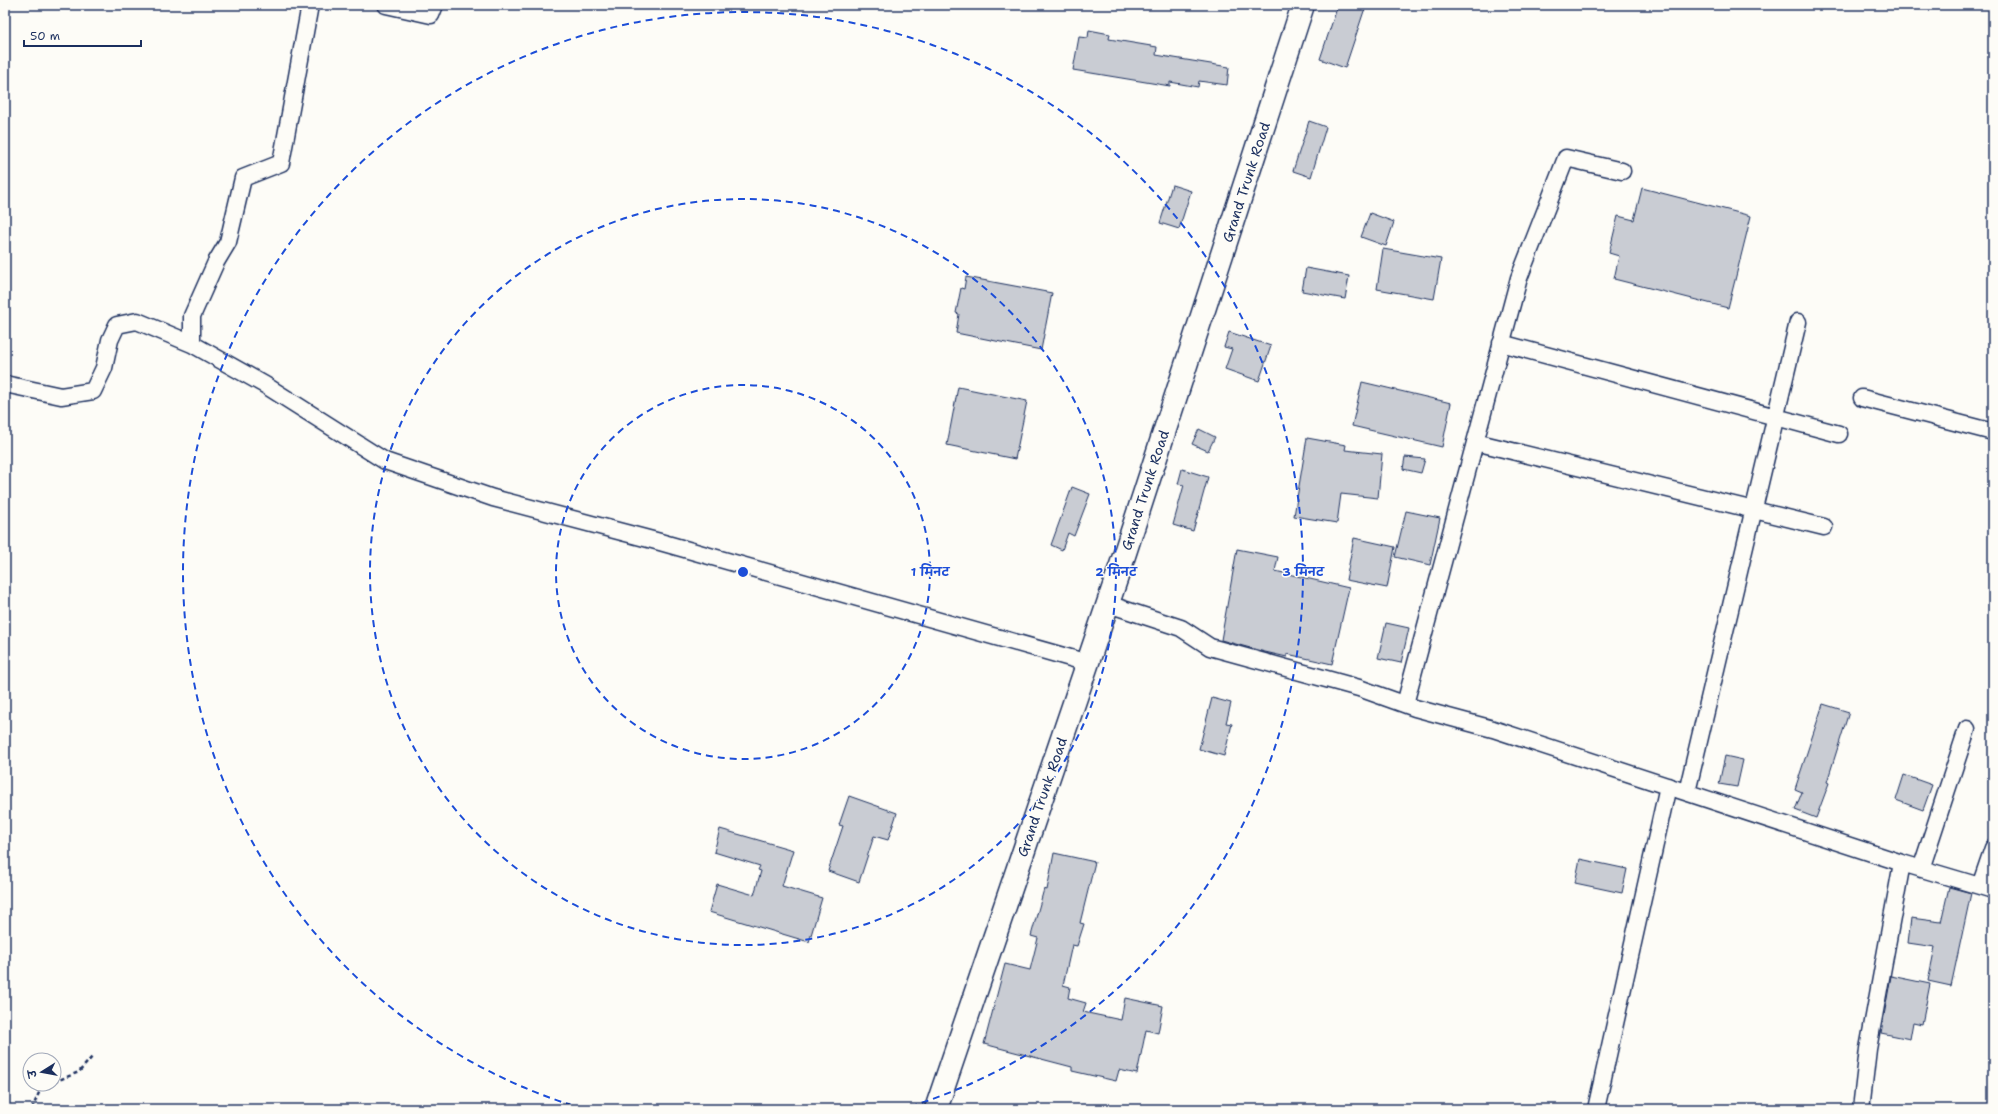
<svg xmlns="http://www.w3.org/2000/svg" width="1998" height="1114" font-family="'Shantell Sans','Playpen Sans Deva',sans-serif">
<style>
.building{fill:#c9ccd3;stroke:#1b2f5e}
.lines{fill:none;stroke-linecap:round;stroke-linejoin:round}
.minor-casing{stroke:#1b2f5e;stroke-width:19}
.trunk-casing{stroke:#1b2f5e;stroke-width:25}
.path{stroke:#1b2f5e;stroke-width:2.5;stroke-dasharray:4 3;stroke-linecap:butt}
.minor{stroke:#fdfcf7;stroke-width:16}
.trunk{stroke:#fdfcf7;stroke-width:22}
.ring{fill:none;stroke:#1d4ed8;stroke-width:2;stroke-dasharray:7 5}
.labels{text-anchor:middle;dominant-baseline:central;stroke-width:3;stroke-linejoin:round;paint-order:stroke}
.street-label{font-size:14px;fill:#1b2f5e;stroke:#fdfcf7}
.centre{fill:#1d4ed8;stroke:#fdfcf7;stroke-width:2}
.ring-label{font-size:12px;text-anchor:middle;font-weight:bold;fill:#1d4ed8;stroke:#fdfcf7;stroke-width:3;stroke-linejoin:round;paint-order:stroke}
</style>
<rect width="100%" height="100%" fill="#fdfcf7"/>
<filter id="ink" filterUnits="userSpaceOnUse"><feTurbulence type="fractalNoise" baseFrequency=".025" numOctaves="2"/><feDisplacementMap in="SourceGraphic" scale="8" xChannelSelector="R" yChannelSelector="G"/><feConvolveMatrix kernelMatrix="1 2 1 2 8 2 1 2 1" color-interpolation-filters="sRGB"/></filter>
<g filter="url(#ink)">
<path class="building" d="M1338,5h28l-21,63 -25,-9z
M1089,30l21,4 -1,5 48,8 -1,8 73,12 -2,18 -28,-4 -1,6 -28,-5v4l-97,-16 6,-33 9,1z
M1309,121l17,6 -15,50 -18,-6z
M1172,185l19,6 -12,38 -19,-6z
M1642,188l109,28 -23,92 -114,-29 5,-23 -10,-3 9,-37 16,4z
M1370,213l24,9 -8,24 -25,-9z
M1383,249l58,10 -7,40 -57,-10z
M1306,268l43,8 -4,23 -43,-8z
M966,277l86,16 -11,57 -85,-17 3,-19 -3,-1 5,-25 3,1z
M1229,332l42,14 -12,35 -34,-12 7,-20 -8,-2z
M1362,382l89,21 -9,44 -90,-21z
M958,387l69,14 -12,58 -68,-14z
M1199,429l16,8 -7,14 -16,-7z
M1307,438l39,7 -1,5 37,4 -4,44 -37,-4 -4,29 -43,-7z
M1405,457l20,2 -4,14 -18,-4z
M1182,469l26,8 -15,54 -20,-6 11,-40 -6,-1z
M1072,487l18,7 -16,42 -6,-3 -6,17 -11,-5z
M1406,511l34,7 -10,47 -35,-8z
M1354,538l41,9 -8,41 -41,-8z
M1237,549l41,8 -3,14 74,17 -17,76 -45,-10v3l-22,-5 -44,-12z
M1386,623l23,5 -8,35 -23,-5z
M1212,698l19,5 -5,20 6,1 -8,32 -25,-7z
M1823,704l26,8 -22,70 2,1 -13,35 -21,-8 7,-18 -7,-3z
M1725,756l18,4 -6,27 -18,-3z
M1904,775l28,10 -9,25 -27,-10z
M849,796l48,17 -9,27 -14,-4 -15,46 -31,-11 15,-45 -4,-1z
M720,829l73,21 -11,36 40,12 -13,44 -100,-30 8,-28 37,11 7,-24 -3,-1 2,-4 -46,-14z
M1054,853l41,9 -15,61 4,1 -7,22 -5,-1 -9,40 7,2 -2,11 18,5 -3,9 38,8 4,-22 38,8 -5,27 -12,-3 -9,44 -18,-4 -3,11 -44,-10v-4l-88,-23 21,-80 25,6 8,-32 -7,-2 13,-47 3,1z
M1580,859l47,10 -5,24 -47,-10z
M1949,887l22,6 -20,93 -23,-5 7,-34 -27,-4 3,-25 30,4z
M1891,976l39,8 -8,40 -9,-2 -3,17 -29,-6z"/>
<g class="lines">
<g class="minor-casing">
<path id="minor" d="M386,5l45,10 4,-10
M1501,343l338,91
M192,344l73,41 120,76 108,37 167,44 428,121
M5,384l56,12 32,-5 11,-23 6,-28 7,-15 20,-4 55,23v-28l24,-54 12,-20 15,-64 38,-15 29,-158
M1862,398l131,34
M1475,442l349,85
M1108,604l73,24 29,19 149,41 56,20 78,21 409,134 91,27
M1405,704l114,-426 47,-120 56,13
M1687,792l111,-470
M1921,869l46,-140
M1980,886l13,-38
M1596,1109l72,-323
M1861,1109l7,-60 34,-186"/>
</g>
<g class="trunk-casing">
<path id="trunk" d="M936,1109l185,-544 182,-560"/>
</g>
<path class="path" d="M54,1082l25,-10 13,-15
M32,1109l9,-21 9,-4"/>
<use href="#minor" class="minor"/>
<use href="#trunk" class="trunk"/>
</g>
</g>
<g class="ring">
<circle cx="743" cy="572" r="187"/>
<circle cx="743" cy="572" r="373"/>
<path d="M584 1109A560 560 0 1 1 902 1109"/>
</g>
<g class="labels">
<g class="street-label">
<text transform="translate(1246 182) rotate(-72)">Grand Trunk Road</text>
<text transform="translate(1145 490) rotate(-72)">Grand Trunk Road</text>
<text transform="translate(1042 797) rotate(-71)">Grand Trunk Road</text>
</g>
</g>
<circle cx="743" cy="572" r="6" class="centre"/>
<g class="ring-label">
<text x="930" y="576">1 मिनट</text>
<text x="1116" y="576">2 मिनट</text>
<text x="1303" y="576">3 मिनट</text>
</g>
<rect width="1998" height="1114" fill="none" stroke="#fdfcf7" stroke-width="20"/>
<rect x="10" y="10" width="1978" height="1094" fill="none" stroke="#1b2f5e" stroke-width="1.5" filter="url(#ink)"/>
<g transform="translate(42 1072) rotate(259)"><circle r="19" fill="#fdfcf7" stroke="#a3aaba"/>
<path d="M0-3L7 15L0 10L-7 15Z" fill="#1b2f5e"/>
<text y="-6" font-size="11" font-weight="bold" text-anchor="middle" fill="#1b2f5e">उ</text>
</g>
<path d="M24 40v6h117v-6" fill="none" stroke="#1b2f5e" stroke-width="2"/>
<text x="30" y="40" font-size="12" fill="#1b2f5e" stroke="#fdfcf7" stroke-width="3" paint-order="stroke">50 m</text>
</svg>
